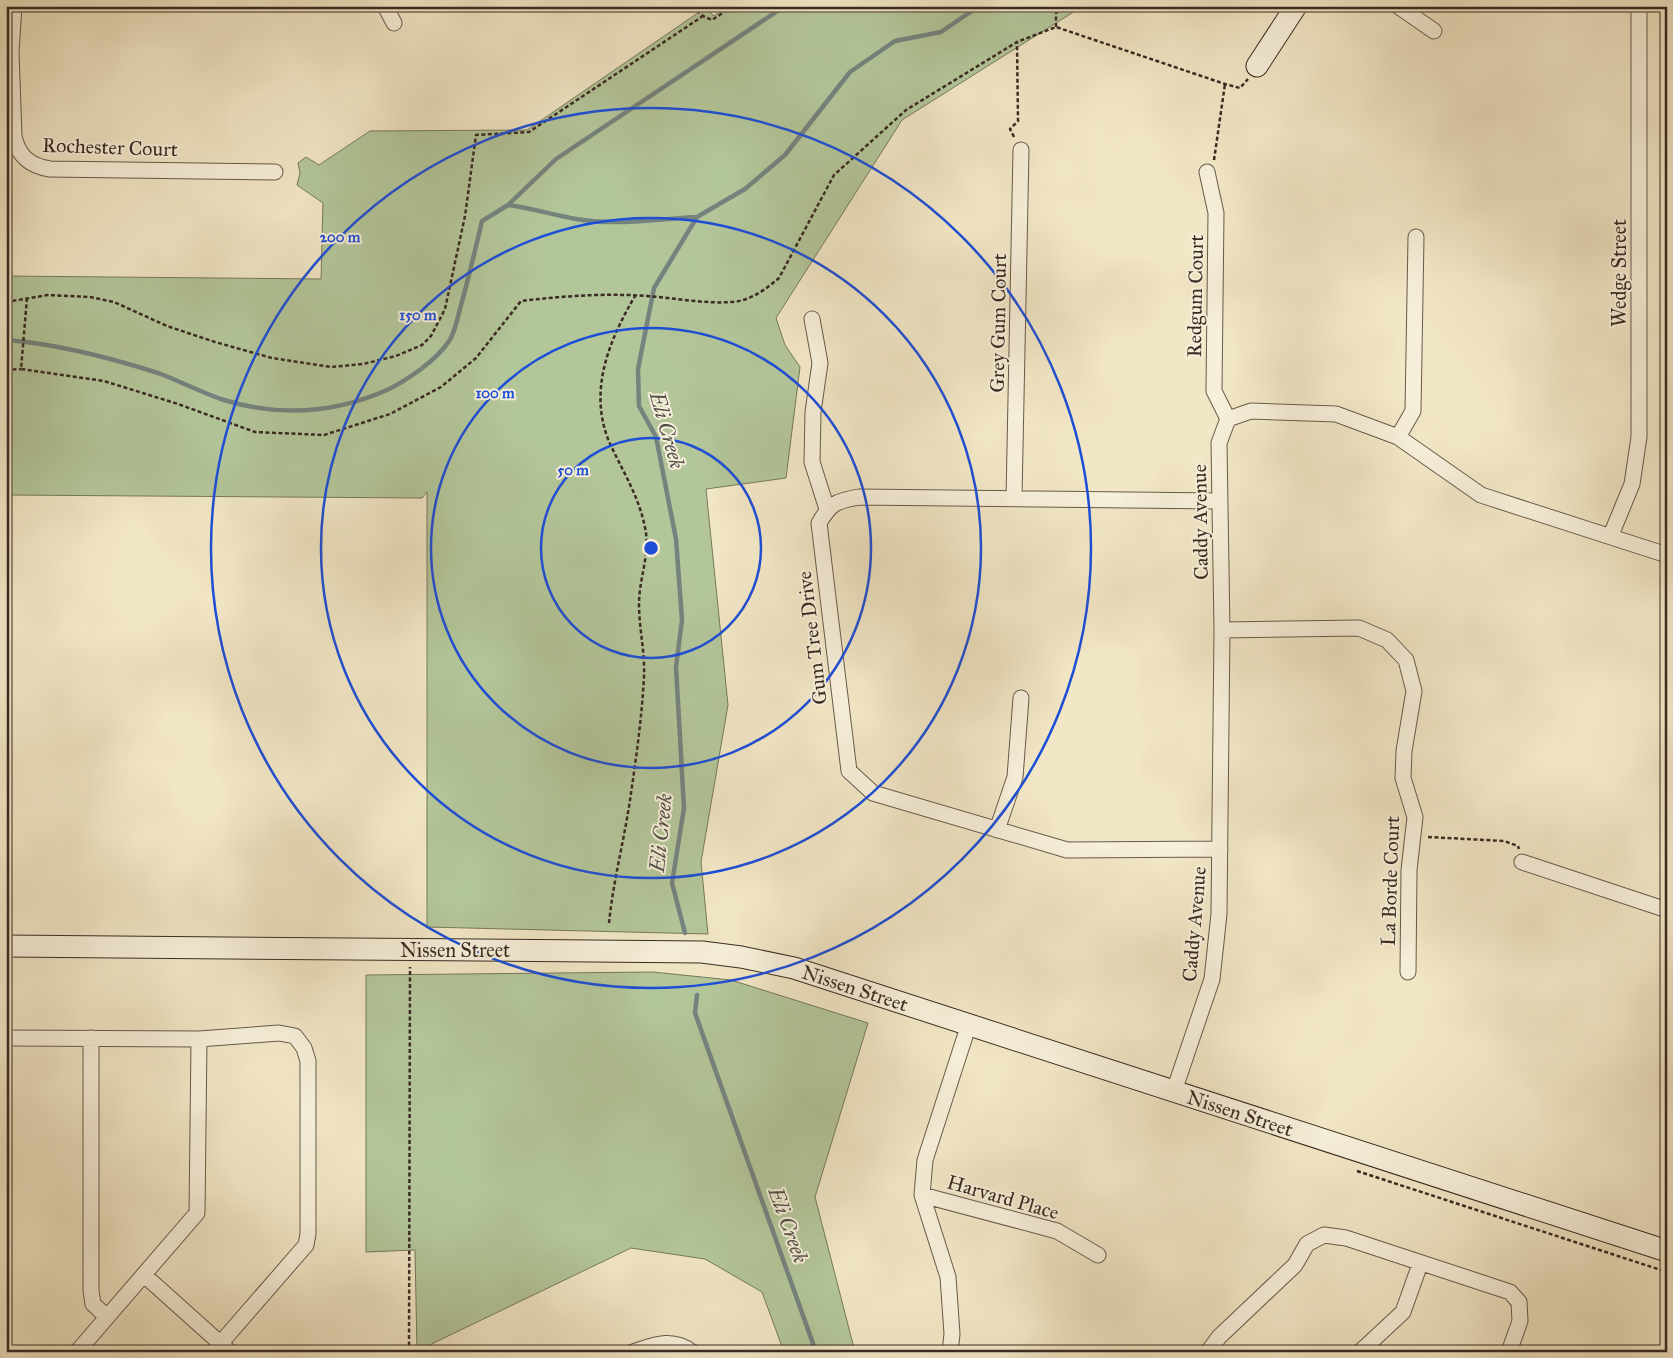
<svg xmlns="http://www.w3.org/2000/svg" width="1673" height="1358" font-family="'IM FELL Great Primer',serif">
<style>
.green{fill:#b3c69a;stroke:#76785e}
.lines{fill:none;stroke-linecap:round;stroke-linejoin:round}
.stream{stroke:#75837f;stroke-width:4.5}
.street-casing{stroke:#68594c;stroke-width:17}
.secondary-casing{stroke:#3a2a23;stroke-width:23}
.path{stroke:#3a2a23;stroke-width:2.5;stroke-dasharray:4 2.5;stroke-linecap:butt}
.street{stroke:#f6efd9;stroke-width:15}
.secondary{stroke:#f6efd9;stroke-width:21}
.ring{fill:none;stroke:#1d4ed8;stroke-width:2.5}
.labels{text-anchor:middle;dominant-baseline:central;stroke-width:4;stroke-linejoin:round;paint-order:stroke}
.street-label{font-size:20px;fill:#3a2a23;stroke:#f6efd9}
.water-label{font-size:21px;font-style:italic;fill:#534f4a;stroke:#f6efd9}
.centre{fill:#1d4ed8;stroke:#f6efd9;stroke-width:2.5}
.ring-label{font-size:15px;text-anchor:middle;font-weight:bold;fill:#1d4ed8;stroke:#f6efd9;stroke-width:4;stroke-linejoin:round;paint-order:stroke}
</style>
<rect width="100%" height="100%" fill="#f1e6c5"/>
<filter id="stains"><feTurbulence type="fractalNoise" baseFrequency=".004" numOctaves="4"/><feColorMatrix values="0 0 0 0 .2 0 0 0 0 .09 0 0 0 0 .02 0 0 0 .5 -.17"/></filter>
<radialGradient id="worn" r=".72"><stop offset=".6" stop-color="#630" stop-opacity="0"/><stop offset="1" stop-color="#630" stop-opacity=".3"/></radialGradient>
<path class="green" d="M727,6h356l-181,114 -126,198 9,27 15,22 -14,111 -80,11 22,216 -27,157 7,72 -281,-7v-435l-5,6 -416,-3v-219l315,3 2,-76 -26,-18 3,-12 -2,-10 8,-6 13,8 51,-34 157,-1 178,-122 9,8z
M653,972l78,8 137,43 -53,174 40,155h-71l-22,-60 -57,-33 -74,-11 -214,103 -2,-101 -49,2v-277z"/>
<g class="lines">
<path class="stream" d="M508,205l48,-46 229,-153
M6,340c52,4 102,17 152,33 22,8 44,20 66,27 56,17 109,14 163,-10 19,-9 50,-30 62,-49 6,-8 8,-22 11,-32 8,-29 15,-58 22,-88l26,-16c23,3 45,10 68,14 39,7 82,0 121,-2
M685,933l-13,-50 12,-75 -8,-141 6,-47 -6,-81 -20,-102 -17,-31 -1,-37 16,-81 43,-71 48,-28 40,-34 65,-83 45,-31 46,-9 38,-26
M697,995l-2,18 121,339"/>
<g class="street-casing">
<path id="street" d="M14,6l-3,46 3,84c4,20 16,30 36,33l225,3
M385,6l9,17
M1398,6l36,25
M1207,172l9,41 -2,178 14,28
M812,319l8,44 -7,49 -1,50 15,47
M1398,437l15,-26 3,-174
M1014,498l7,-348
M1219,501l-360,-4c-23,4 -28,6 -40,26l30,248 24,22 194,57 153,-1
M1611,535l21,-51 7,-47v-431
M1222,630l137,-2 28,12 19,20 8,31 -10,60 -1,27 12,39 -6,53 -1,102
M997,830l18,-53 6,-79
M1522,862l145,48
M6,1038l193,1 80,-6 16,3 9,12 4,13v173l-2,11 -93,107
M91,1038v253l2,13 14,13
M1174,1091l38,-112 7,-65 3,-284 -3,-187 9,-24 23,-8 85,3 62,23 83,58 186,60
M922,1195l135,36 41,24
M144,1275l86,77
M77,1352l120,-139 2,-174
M633,1352c21,-7 39,-15 59,0
M950,1352l2,-18 -4,-57 -26,-82 3,-35 44,-136
M1208,1352l11,-15 76,-72 12,-21 17,-9 22,3 164,54 9,10 1,19 -11,31
M1360,1352l43,-40 17,-48"/>
</g>
<g class="secondary-casing">
<path id="secondary" d="M1257,66l39,-60
M6,946l696,6 39,5 53,11 873,283"/>
</g>
<path class="path" d="M692,6l11,10 9,4 21,-14
M1056,27v-14l10,-7
M1014,137l-4,-8 8,-8 -1,-79
M1214,160l11,-76
M27,298l-6,71 83,12 74,23 77,28 69,3 66,-21 51,-27 35,-29 45,-57c42,-5 84,-8 126,-5 28,2 57,8 84,6 19,-1 34,-12 48,-24l55,-103 72,-65 111,-68 39,-15 169,57 15,4 8,-9
M6,302l42,-7 42,2 24,5 53,24 48,16 57,16 59,9 32,-3 33,-8 26,-11 9,-9 14,-27 20,-93 11,-81 53,-3 174,-116
M6,370l15,-1
M1428,837l76,4 14,5 1,3
M609,923c4,-41 15,-82 21,-123 6,-41 12,-83 14,-124 1,-24 -5,-48 -5,-72 0,-24 10,-47 7,-71 -5,-32 -21,-58 -35,-87 -24,-52 -3,-104 24,-150
M1357,1171l310,101
M409,1352l1,-385"/>
<use href="#street" class="street"/>
<use href="#secondary" class="secondary"/>
</g>
<g class="ring">
<circle cx="651" cy="548" r="110"/>
<circle cx="651" cy="548" r="220"/>
<circle cx="651" cy="548" r="330"/>
<circle cx="651" cy="548" r="440"/>
</g>
<g class="labels">
<g class="street-label">
<text transform="translate(110 147) rotate(2)">Rochester Court</text>
<text transform="translate(1619 273) rotate(-90)">Wedge Street</text>
<text transform="translate(1195 296) rotate(-89)">Redgum Court</text>
<text transform="translate(998 323) rotate(-89)">Grey Gum Court</text>
<text transform="translate(1200 522) rotate(-91)">Caddy Avenue</text>
<text transform="translate(812 638) rotate(-97)">Gum Tree Drive</text>
<text transform="translate(1390 881) rotate(-88)">La Borde Court</text>
<text transform="translate(1194 924) rotate(-85)">Caddy Avenue</text>
<text x="455" y="950">Nissen Street</text>
<text transform="translate(855 988) rotate(18)">Nissen Street</text>
<text transform="translate(1240 1113) rotate(18)">Nissen Street</text>
<text transform="translate(1003 1197) rotate(16)">Harvard Place</text>
</g>
<g class="water-label">
<text transform="translate(667 430) rotate(74)">Eli Creek</text>
<text transform="translate(661 833) rotate(-84)">Eli Creek</text>
<text transform="translate(788 1225) rotate(70)">Eli Creek</text>
</g>
</g>
<circle cx="651" cy="548" r="8" class="centre"/>
<g class="ring-label">
<text x="340" y="242">200 m</text>
<text x="418" y="320">150 m</text>
<text x="495" y="398">100 m</text>
<text x="573" y="475">50 m</text>
</g>
<rect width="1673" height="1358" fill="none" stroke="#f1e6c5" stroke-width="25"/>
<rect x="8" y="8" width="1658" height="1343" fill="none" stroke="#3a2a23" stroke-width="2.5"/>
<rect x="12" y="12" width="1648" height="1333" fill="none" stroke="#3a2a23"/>
<rect width="100%" height="100%" filter="url(#stains)"/>
<rect width="100%" height="100%" fill="url(#worn)"/>
</svg>
